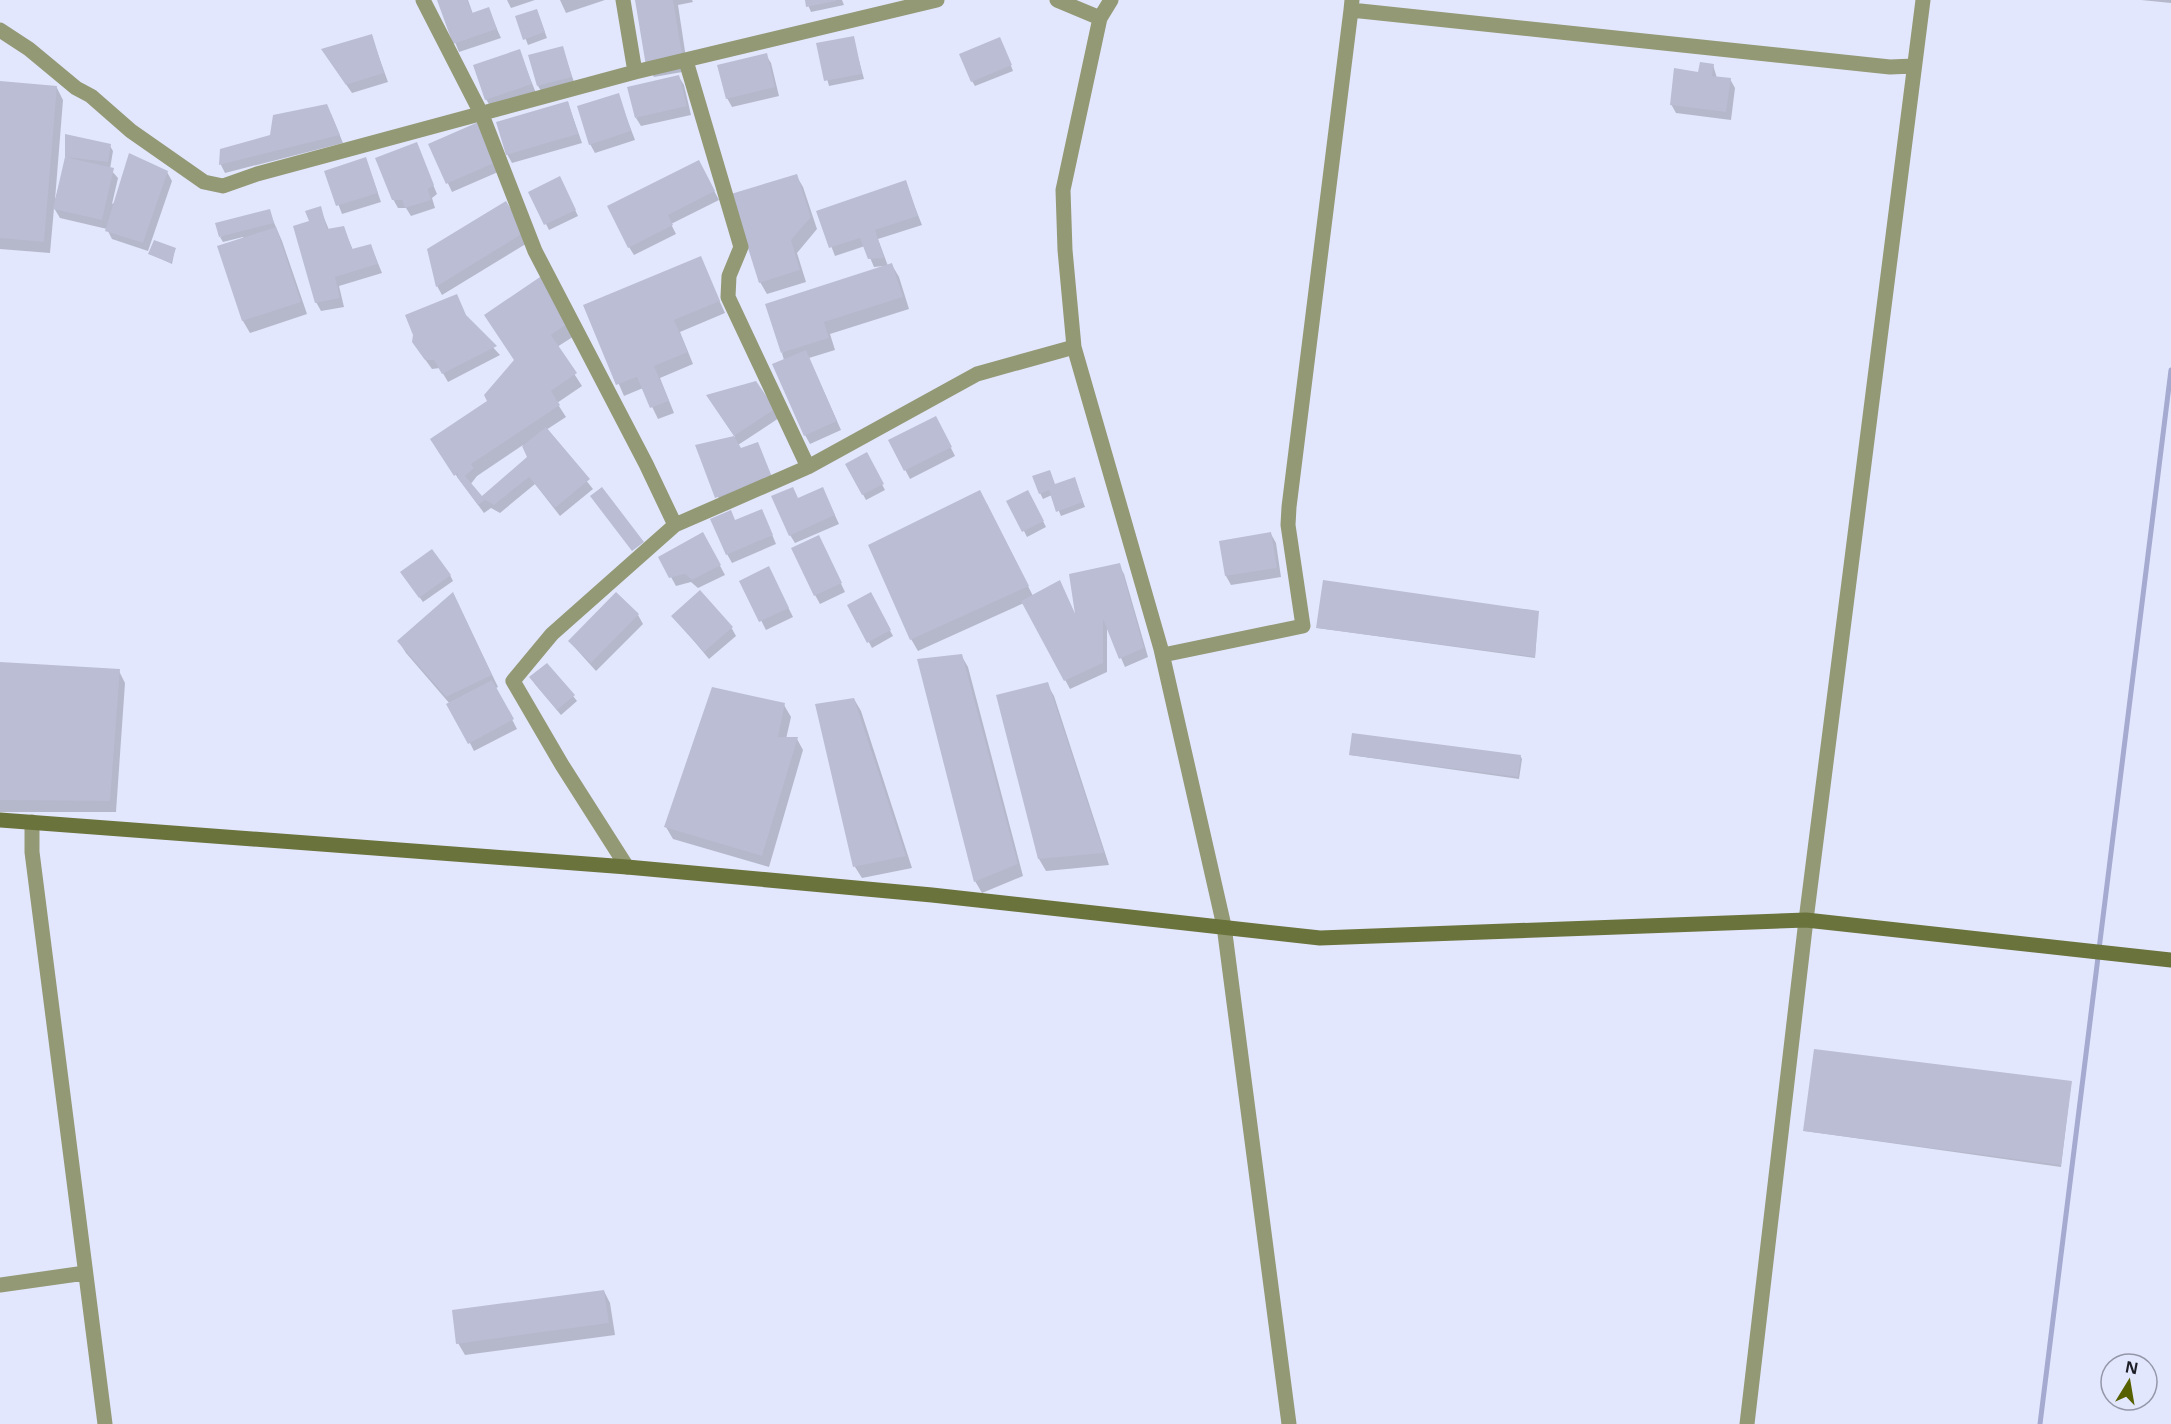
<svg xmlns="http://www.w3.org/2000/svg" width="2171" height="1424" font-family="'Open Sans',sans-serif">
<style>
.shadow{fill:#0003;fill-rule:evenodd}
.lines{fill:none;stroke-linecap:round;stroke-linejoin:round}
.stream{stroke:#a5aad0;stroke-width:5}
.building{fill:#babdd4}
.street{stroke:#939975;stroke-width:15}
.secondary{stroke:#6b733c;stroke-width:15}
</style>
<rect width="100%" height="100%" fill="#e3e7fe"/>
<path class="shadow" d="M438,0h30l5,14 15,-5 13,29 -42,14z
M507,0h28l-24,8z
M560,0h45l-39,13z
M636,0h56l1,2 -15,3 10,66 -34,6 -7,-12z
M806,0h36l2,5 -33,7z
M2141,0h30v3z
M539,16l8,22 -19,7 -11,-28z
M371,35l17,47 -36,11 -24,-35z
M853,38l11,41 -35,7 -11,-41z
M1003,45l10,26 -38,15 -3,-5z
M562,47l12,35 -33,9 -3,-5z
M519,51l17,42 -45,15 -5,-9z
M766,55l5,8 8,33 -47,11 -5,-9z
M1713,65l4,13 13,1 5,9 -4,32 -55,-7 -5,-9 29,-31z
M679,77l5,8 7,30 -50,11 -5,-8z
M0,83l57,5 6,12 -8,100 12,-43 43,-11 3,5 -3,18 8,9 -6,26 55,-32 5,9 -24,70 -36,-12 -5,-10 -47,-11 -6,-10 -4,45 -50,-4z
M618,95l17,45 -40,13 -5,-9z
M568,103l14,40 -70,20 -5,-9z
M331,114l12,29 -118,30 -4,-8 1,-15 50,-14z
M482,122l23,47 -53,23 -22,-47z
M416,144l21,50 -5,4 3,10 -24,8 -5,-8h-8l-5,-9z
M366,159l15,43 -39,12 -16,-42z
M703,170l16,30 -48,24 5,10 -42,21 -5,-8z
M796,175l7,12 14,42 -20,24 9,29 -39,12 -7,-12z
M905,182l17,43 -44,14 10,27 4,-1 7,12 10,32 -79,25 5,16 -26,8 32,72 -31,14 -5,-9 -23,-82 102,-87 -10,1 -9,-21 -30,10 -17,-44z
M563,184l15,32 -29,14 -19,-38z
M506,203l23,39 -87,53 -5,-9z
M320,208l9,22 14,-3 10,23 18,-4 11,27 -43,13 5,21 -23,4 -5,-9 -5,-80z
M269,211l13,30 25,73 -57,19 -7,-12 -24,-74 25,-8 -1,-2 -20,5 -3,-5z
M175,249l-3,15 -22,-10z
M700,258l25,55 -45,19 13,32 -33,14 14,35 -16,6 -15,-31 -19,8 -39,-90z
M543,277l36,56 -22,14 25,39 -25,17 9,14 -20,13 47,59 -33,27 -25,-32 -35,29 -9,-5 -7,5 -46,-62 50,-49 28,-41zM523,445l6,13 -48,40 -11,-13 7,-9z
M467,319l33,36 -52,27 -8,-14 -8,1 -13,-18z
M756,383l23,35 -41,27 3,5 17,-6 17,42 -53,20 -25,-60 38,-9 -22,-33z
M940,426l15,30 -45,23 -20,-38z
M866,454l19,36 -19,10 -19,-35z
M1077,485l8,22 -24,9 -9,-21 -9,4 -3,-6 15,-7z
M1031,497l15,30 -19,10 -18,-36z
M827,498l12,26 -44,19 -5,-8 9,-35z
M987,504l46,92 31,-6 12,26 43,-51 5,9 24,83 -23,10 -18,-41v46l-37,17 -46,-86 -106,48 -7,-12z
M766,520l10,24 -44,19 -5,-9 9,-32z
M703,534l22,41 -27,13 -7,-6 -15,4 -16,-29z
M1271,534l5,9 5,34 -50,8 -5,-9 -5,-34z
M823,546l22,46 -25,12 -5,-9z
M450,575l3,6 -30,21 -18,-25z
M773,577l20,40 -27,13 -25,-49z
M870,594l23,42 -21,12 -23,-43z
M459,606l39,81 -2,1 21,41 -43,22 -24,-47 -44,-51 -7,-11z
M1538,613l-3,45 -217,-30z
M638,615l5,9 -47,47 -27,-30z
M673,616l58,11 5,9 -27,23z
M961,655l7,12 55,209 -41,17 -7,-12z
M0,663l119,8 6,12 -9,129h-116z
M534,683l39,13 4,5 -16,14z
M1047,684l7,12 55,169 -63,6 -7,-12z
M854,699l7,12 51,157 -50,10 -7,-11z
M784,705l7,12 -5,22h11l6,11 -34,117 -96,-28 -7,-12z
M1350,755l171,2 1,2 -3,20z
M2071,1083l-10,84 -256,-36z
M604,1291l6,12 5,32 -150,20 -7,-12z"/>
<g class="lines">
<path class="stream" d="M2040,1424l131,-1054"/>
</g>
<path class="building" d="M437,0h30l5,13 17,-6 8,22 -44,15z
M635,0h38l10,60 -37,6z
M805,0h31v1l-30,6z
M537,9l8,23 -22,8 -8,-24z
M372,34l12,39 -38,12 -25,-36z
M854,36l8,38 -38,7 -8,-38z
M1000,37l12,28 -41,17 -12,-28z
M563,46l9,31 -35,9 -9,-31z
M520,49l12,35 -47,16 -12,-35z
M767,53l8,34 -49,12 -9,-34z
M1700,62l14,2 -2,12 19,2 -5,34 -56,-7 4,-37 24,4z
M679,75l8,31 -52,12 -8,-31z
M0,81l57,5 -13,156 -44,-4z
M619,93l12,38 -42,14 -12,-39z
M568,101l10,33 -72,21 -10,-33z
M327,104l13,31 -121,30 1,-16 50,-14 3,-20z
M483,120l18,40 -55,24 -18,-40z
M65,134l46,10 -3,18 -43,-5z
M417,142l17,43 -6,4 3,11 -26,8 -3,-8h-10l-17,-42z
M129,153l39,18 -25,72 -38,-12z
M65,157l49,11 -12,52 -49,-11z
M366,157l12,36 -42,13 -12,-35z
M699,160l16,31 -47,24 5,10 -45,23 -21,-42z
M797,174l14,43 -20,23 9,30 -41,13 -28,-89z
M560,176l16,34 -32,15 -16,-33z
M906,180l12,36 -43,14 9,28 -16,1 -8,-21 -31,10 -13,-37z
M506,201l19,31 -89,55 -9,-38z
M321,206l6,23 17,-3 8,23 19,-5 7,20 -43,13 5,21 -25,5 -22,-77 16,-5 -4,-10z
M270,209l4,14 -55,14 -4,-14z
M276,227l25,75 -59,19 -25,-75z
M154,240l22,8 -5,15 -23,-9z
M701,256l19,45 -46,19 14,32 -34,14 15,35 -19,7 -13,-31 -21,8 -33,-80z
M892,263l11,34 -79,25 5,16 -48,15 -16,-49z
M543,275l30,45 -22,15 26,38 -26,18 9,14 -89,59 3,4 -9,8 17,20 45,-39 -5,-11 24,-19 44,52 -35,29 -26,-31 -35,28 -9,-5 -7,5 -21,-28 1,-4 -4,3 -24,-37 57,-38 -3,-6 30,-35 -30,-45z
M457,294l9,21 31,31 -55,28 -8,-14h-9l-13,-18 1,-7 -8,-20z
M806,350l31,71 -33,15 -32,-72z
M756,381l19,28 -41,27 -28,-41z
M936,416l16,31 -48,24 -16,-31z
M734,436l7,12 17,-6 14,35 -57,21 -20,-53z
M867,452l17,32 -22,11 -17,-31z
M1050,470l5,14 20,-7 8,25 -27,10 -7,-22 -10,4 -7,-18z
M602,487l42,55 -12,9 -42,-55z
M793,487l5,11 25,-11 12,28 -46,21 -18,-40z
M980,490l49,96 -119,54 -42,-95z
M1028,490l16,31 -22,11 -16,-31z
M762,509l11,26 -47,20 -16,-36 21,-9 4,10z
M703,532l18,33 -29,15 -7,-6 -16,4 -11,-21z
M1271,532l6,36 -52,8 -6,-35z
M819,535l23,48 -28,13 -23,-48z
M432,549l19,26 -32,23 -19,-26z
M1120,563l24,85 -25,11 -16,-40v44l-39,18 -43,-80 39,-21 15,34 -6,-40z
M769,566l20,42 -30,14 -20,-41z
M1323,580l216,31 -4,46 -219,-29z
M700,590l33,37 -29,25 -33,-36z
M453,592l39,83 -46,22 -49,-56z
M616,592l23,22 -48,49 -23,-22z
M871,592l20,38 -24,13 -20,-38z
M962,654l56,210 -44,18 -57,-223z
M0,662l120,7 -10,132 -110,-1z
M547,663l28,32 -18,15 -28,-33z
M492,680l22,39 -46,25 -22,-40z
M1048,682l56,171 -66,6 -42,-164z
M712,687l73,16 -7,34h20l-36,119 -98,-29z
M854,698l52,158 -53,11 -38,-163z
M1352,733l169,22 -3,22 -169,-22z
M1814,1049l258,32 -11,84 -258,-34z
M604,1290l5,33 -153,21 -4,-34z"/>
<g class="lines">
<path class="street" d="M423,0l59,115 53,136 111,213 29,61
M623,0l12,72
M1057,0l43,18
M1111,0l-11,18 -37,172 2,60 9,97 87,302 63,277 65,498
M1352,0l-1,10 539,57 24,-1
M0,30l29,19 47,39 15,8 40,35 73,51 19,4 34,-12 378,-102 302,-72
M808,467l169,-93 97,-27
M1163,655l140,-29 -15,-101 1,-18 62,-497
M32,822v30l73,572
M627,867l-65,-102 -49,-84 39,-47 123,-109 133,-58 -80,-170 1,-21 12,-29 -55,-186
M0,1285l85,-12
M1747,1424l59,-504 117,-920"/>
<path class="secondary" d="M0,820l627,47 305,28 388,43 486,-18 365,40"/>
</g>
<g transform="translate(2129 1382) rotate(11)"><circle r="28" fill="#e3e7fe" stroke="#9497a8" stroke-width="1.5"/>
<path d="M0-4.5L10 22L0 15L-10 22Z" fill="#576000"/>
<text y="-9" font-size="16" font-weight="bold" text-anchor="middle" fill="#1d1e26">N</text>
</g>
</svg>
